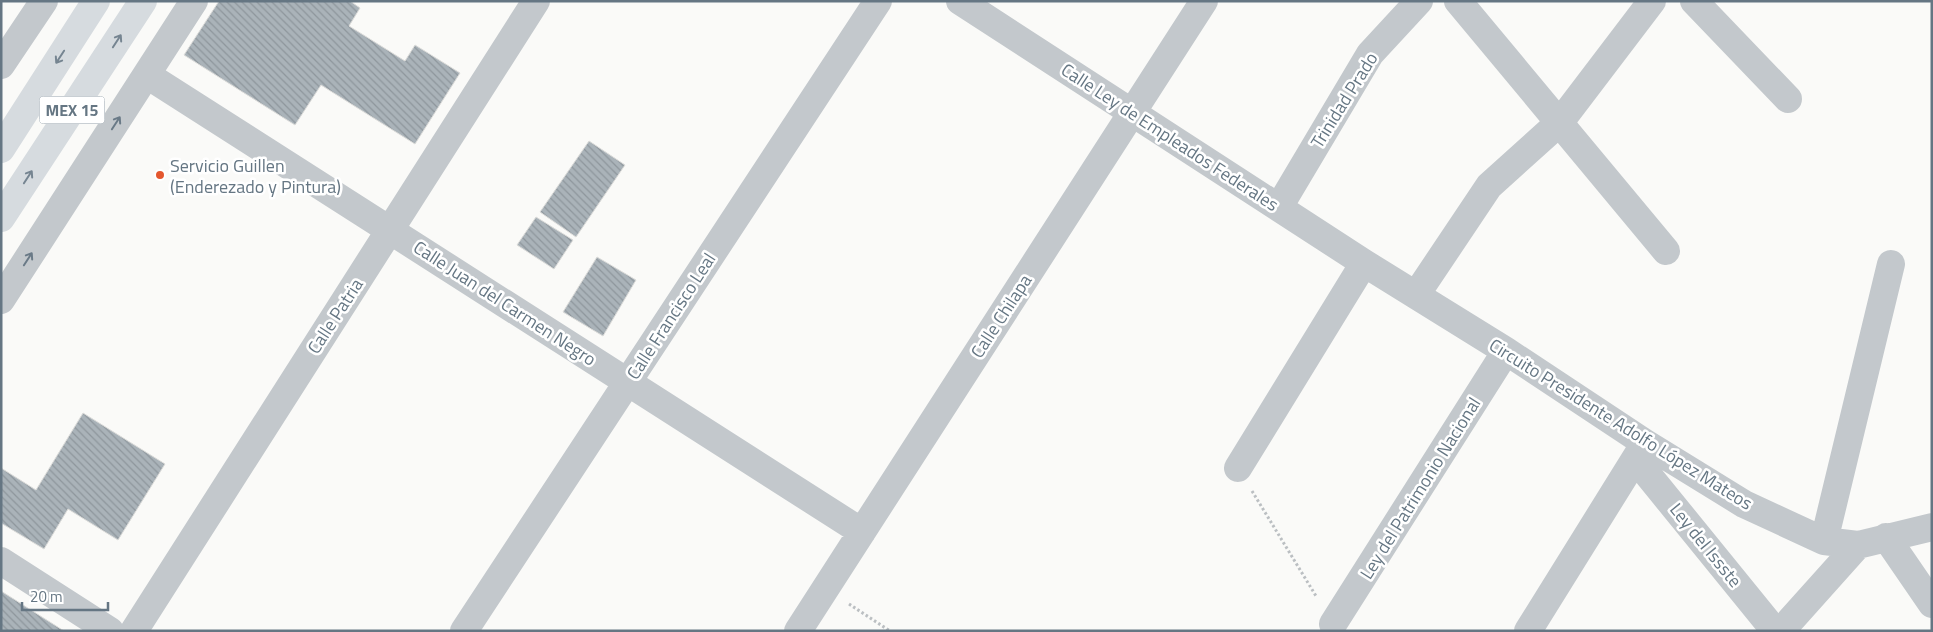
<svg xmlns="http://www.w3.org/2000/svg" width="1933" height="632" font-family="'Titillium Web',sans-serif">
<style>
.building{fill:url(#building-back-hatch);stroke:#dcdcda}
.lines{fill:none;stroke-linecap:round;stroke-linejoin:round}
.path{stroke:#bbbfc2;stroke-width:3;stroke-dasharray:2.5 2.5;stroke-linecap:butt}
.minor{stroke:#c3c8cc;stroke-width:28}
.major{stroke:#d6dbdf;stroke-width:28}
.oneway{stroke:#768591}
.oneway2{stroke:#6a7a87}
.poi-dot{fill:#e4572e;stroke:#fff;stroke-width:2}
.labels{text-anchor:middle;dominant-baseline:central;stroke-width:5;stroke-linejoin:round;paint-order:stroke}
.shield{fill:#fff;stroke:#939fa8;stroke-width:1}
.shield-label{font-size:16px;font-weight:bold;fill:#657683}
.street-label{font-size:18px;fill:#657683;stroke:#fff}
.poi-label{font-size:18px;fill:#657683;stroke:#fff;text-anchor:start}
</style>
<defs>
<pattern id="building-back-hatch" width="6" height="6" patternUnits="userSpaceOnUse" patternTransform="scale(1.25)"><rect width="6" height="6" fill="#aab3b9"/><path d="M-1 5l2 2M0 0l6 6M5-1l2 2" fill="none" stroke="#8e969c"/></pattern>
</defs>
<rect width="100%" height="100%" fill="#fafaf8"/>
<path class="building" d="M219,1h131l10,7 -11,18 56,35 10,-16 45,28 -45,71 -94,-59 -26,40 -111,-70z
M589,141l36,24 -49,72 -36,-25z
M536,217l37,23 -19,29 -37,-24z
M597,257l39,23 -33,56 -40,-24z
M83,413l82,51 -47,76 -50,-31 -24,40 -43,-26v-55l35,22z
M1,591l63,40h-63z"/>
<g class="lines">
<path class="path" d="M1252,491l64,105
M849,604l41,27"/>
<path class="minor" d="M960,1l404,262 142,88 139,92 99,61 80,37 34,4 74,-18
M1458,1l208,250
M1694,1l94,98
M1,65l43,-64
M147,75l715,457
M1279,207l91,-153 49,-53
M1416,295l73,-109 71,-64 92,-121
M1,300l193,-299
M1636,460l139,171
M1238,468l126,-205
M1886,537l46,67
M1824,541l67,-277
M1,561l109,70
M1333,624l173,-273
M134,631l402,-630
M464,631l414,-630
M798,631l406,-630
M1528,631l117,-188
M1781,631l77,-86"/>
<path class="major" d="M1,149l95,-148
M1,218l142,-217"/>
</g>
<defs><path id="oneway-shaft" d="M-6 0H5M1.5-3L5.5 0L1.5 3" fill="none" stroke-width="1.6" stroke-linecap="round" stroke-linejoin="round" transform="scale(1.25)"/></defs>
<g class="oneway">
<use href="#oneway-shaft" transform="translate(117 41) rotate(-57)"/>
<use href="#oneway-shaft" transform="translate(60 57) rotate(123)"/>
<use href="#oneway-shaft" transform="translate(28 177) rotate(-57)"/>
</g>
<g class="oneway2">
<use href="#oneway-shaft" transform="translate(116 123) rotate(-57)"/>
<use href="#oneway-shaft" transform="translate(28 259) rotate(-57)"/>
</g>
<circle class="poi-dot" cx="160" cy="175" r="5"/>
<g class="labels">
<rect class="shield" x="39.5" y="96.5" width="65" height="27" rx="4"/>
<g class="shield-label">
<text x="72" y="110">MEX 15</text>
</g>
<g class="street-label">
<text transform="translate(1344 100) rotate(-58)">Trinidad Prado</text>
<text transform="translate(1170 137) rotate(33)">Calle Ley de Empleados Federales</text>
<text transform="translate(505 303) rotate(33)">Calle Juan del Carmen Negro</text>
<text transform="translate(335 316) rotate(-57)">Calle Patria</text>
<text transform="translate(671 316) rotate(-57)">Calle Francisco Leal</text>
<text transform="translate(1001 316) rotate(-57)">Calle Chilapa</text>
<text transform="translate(1621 424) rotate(32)">Circuito Presidente Adolfo López Mateos</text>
<text transform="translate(1420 488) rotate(-58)">Ley del Patrimonio Nacional</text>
<text transform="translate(1706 545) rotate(51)">Ley del Issste</text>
</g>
<g class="poi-label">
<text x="170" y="165">Servicio Guillen<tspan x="170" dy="21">(Enderezado y Pintura)</tspan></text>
</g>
</g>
<rect width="1933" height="632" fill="none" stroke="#657683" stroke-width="5"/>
<path d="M22 602v8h86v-8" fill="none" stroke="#657683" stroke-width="2.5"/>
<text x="30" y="602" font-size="15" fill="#657683" stroke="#ffffff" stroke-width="4" paint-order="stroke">20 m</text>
</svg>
